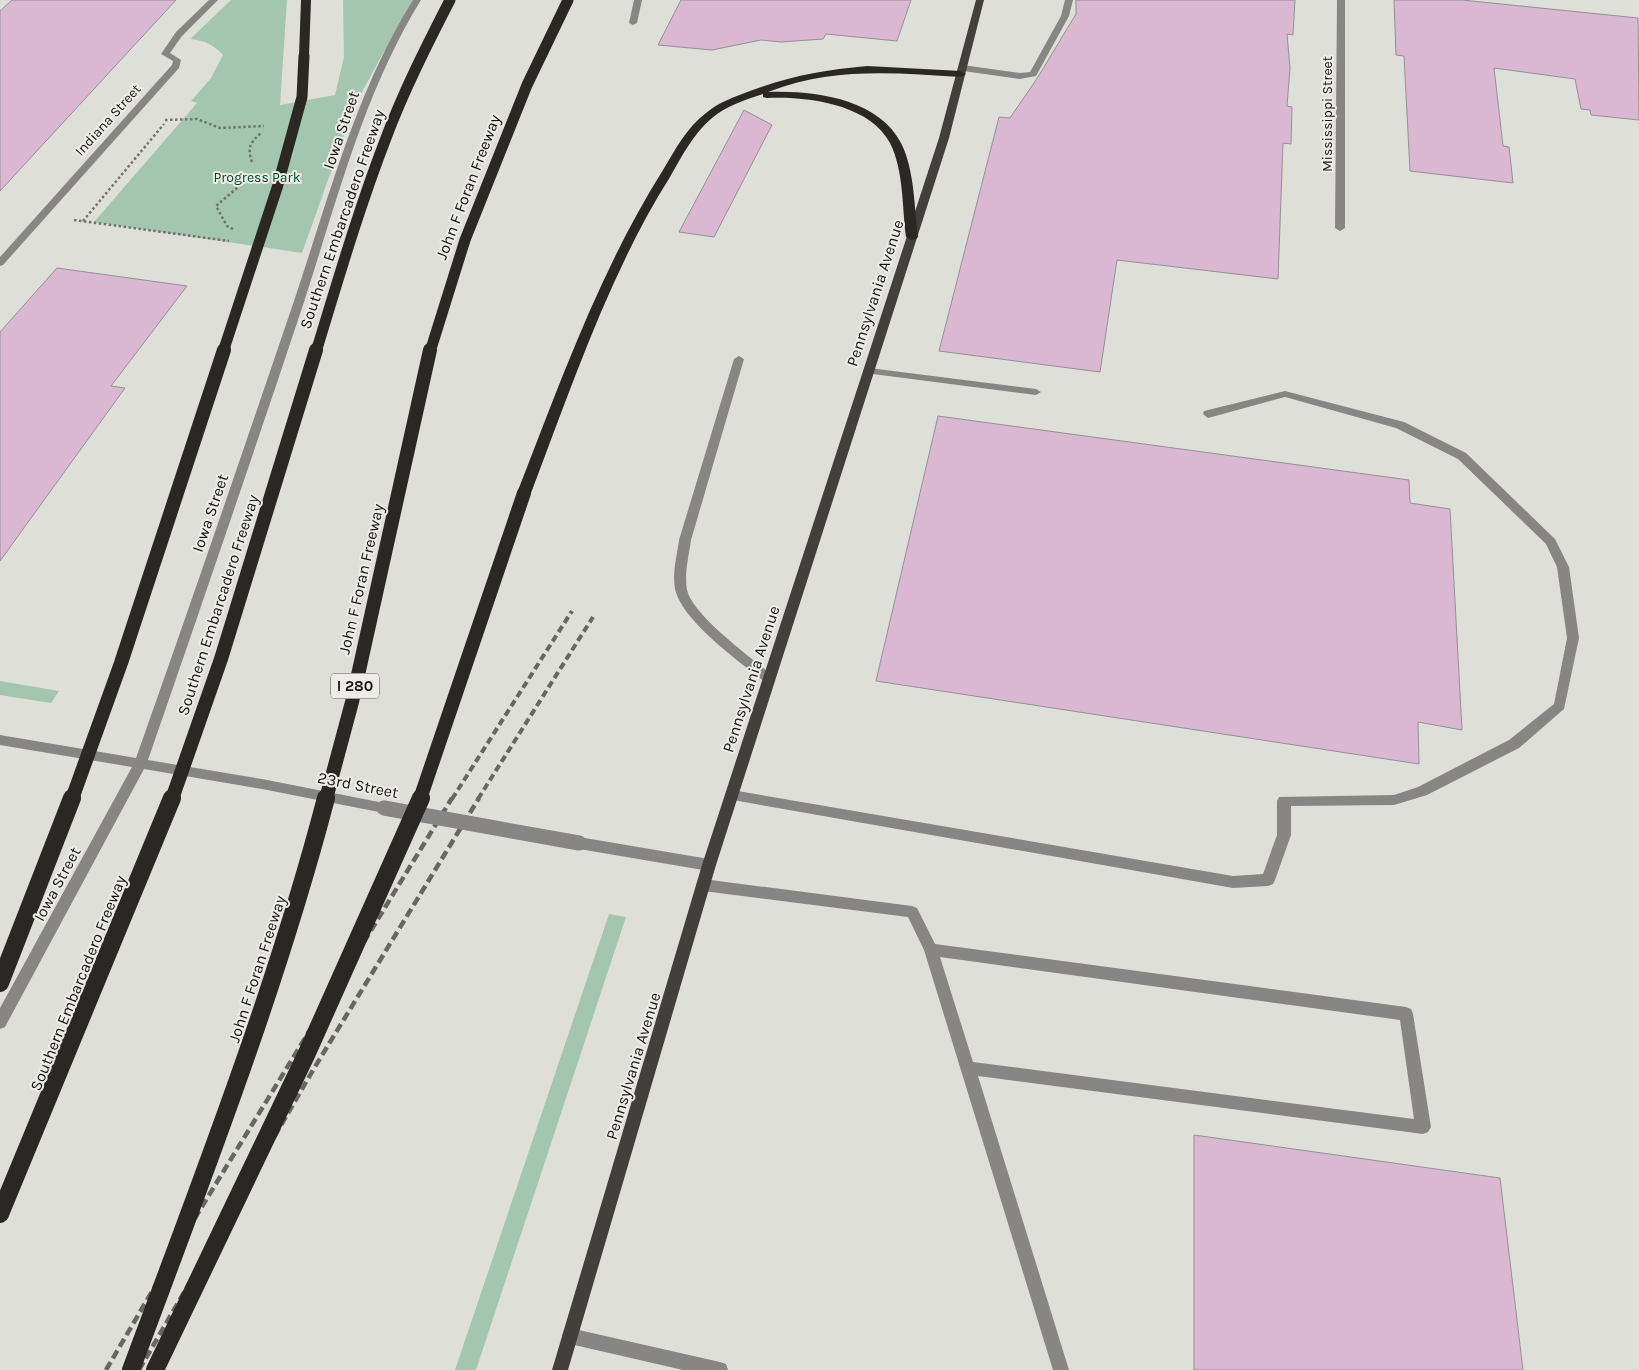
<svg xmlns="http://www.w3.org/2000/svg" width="1639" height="1370" font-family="Karla,sans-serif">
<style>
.green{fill:#a4c6b1}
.building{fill:#dab8d2;stroke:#949093}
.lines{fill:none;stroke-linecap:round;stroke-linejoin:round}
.path{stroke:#72726e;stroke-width:2.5;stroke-dasharray:2.5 2.5;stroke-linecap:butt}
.minor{fill:#878685;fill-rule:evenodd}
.major{fill:#423f3d;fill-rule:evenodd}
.highway{fill:#2a2725;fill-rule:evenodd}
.rail-far1{stroke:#666663;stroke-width:4;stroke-dasharray:7 4;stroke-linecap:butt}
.rail{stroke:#666663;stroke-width:4.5;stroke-dasharray:9 4.5;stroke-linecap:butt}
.minor-bridge{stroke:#878685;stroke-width:15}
.highway-bridge-far2{stroke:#2a2725;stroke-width:11}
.highway-bridge-far1{stroke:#2a2725;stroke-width:14}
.highway-bridge{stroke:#2a2725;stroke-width:18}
.labels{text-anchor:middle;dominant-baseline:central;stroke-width:4;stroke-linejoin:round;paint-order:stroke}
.far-street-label{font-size:14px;fill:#131311;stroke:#edece8}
.far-park-label{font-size:14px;fill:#00482a;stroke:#edece8}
.shield{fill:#edece8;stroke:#545452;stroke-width:1}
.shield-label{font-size:15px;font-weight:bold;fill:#131311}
.street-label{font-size:16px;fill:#131311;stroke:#edece8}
</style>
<rect width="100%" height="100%" fill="#dfdfda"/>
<path class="green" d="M231,0h56l-7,105 55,-10 9,-38 -1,-57h74l-35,55 -28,52 -52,146 -208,-31 103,-119 -6,-2 20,-23 12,-23c-10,-11 -18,-14 -33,-16z
M0,681l59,10 -8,12 -51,-8z
M609,914l17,3 -150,453h-21z"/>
<path class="building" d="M12,0h164l-176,191v-180z
M681,0h230l-14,41 -71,-7 -3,5 -42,3 -20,-2 -49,10 -54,-5z
M1076,0h219l-2,35 -6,-1 3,34 -3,38 5,1 -1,37 -8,-1 -5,136 -161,-19 -17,112 -161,-21 60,-234 11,1 28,-41 38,-63z
M1394,0h68l176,18 1,102 -48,-5 -1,-5 -9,-1 -6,-30 -81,-11 9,78 6,1 4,36 -103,-12 -6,-115 -8,-1z
M744,110l28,15 -58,112 -35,-5z
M57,268l130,18 -76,100 14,2 -125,173v-229z
M938,416l471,64 1,23 40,6 12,221 -44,-8 1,42 -543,-83z
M1194,1135l306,43 23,192h-329z"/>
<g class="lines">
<path class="path" d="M165,120l32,-1 23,9 44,-2
M252,162c-5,-15 -2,-19 9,-29
M74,220l155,21
M83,221l81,-97
M233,229l-6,-3 -11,-20 28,-24 5,-9"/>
<path class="minor" d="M209,0h9l-36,36 -12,17 11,7 -2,8 -176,197 -3,1v-9l172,-192 1,-4 -12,-7 15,-22z
M413,0h8c-57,92 -84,201 -117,302 -51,153 -103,305 -156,458l114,19 122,24 5,1 2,4 -2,4 -5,1 -122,-24 -118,-20 -139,258 -5,2v-21l132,-241 -132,-22v-10l136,23c54,-152 106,-304 158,-457 34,-101 62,-210 119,-301z
M634,0h8l-5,23 -4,2 -4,-2z
M1065,0h8l-4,16 -33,60 -16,3 -57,-8 -4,-3 4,-3 57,8 10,-1 31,-56z
M1337,0h8v228l-5,3 -5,-3z
M739,356l5,3 -53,181c-2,16 -7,33 -4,50 6,26 65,68 86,86l2,3 -2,3h-8c-25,-20 -83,-61 -90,-93 -3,-16 2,-33 4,-49l55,-181z
M869,368l167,21 5,3 -5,3 -171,-22v-4z
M1285,391l119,31 62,31 89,86 14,28 10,71 -15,71 -45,39 -92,47 -33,10 -103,1v29l-16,45 -2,4 -5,2 -35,2 -506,-89 -2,-4 2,-4 5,-1 501,86 30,-2 14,-39v-34l2,-4 115,-2 24,-8 91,-47 45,-36 13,-66 -10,-71 -11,-23 -88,-85 -62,-31 -111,-31 -77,21 -5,-4 1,-3z
M579,837l130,22 5,2 2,4 -2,4 -5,2 -130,-22 -5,-2 -2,-4 2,-4z
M703,879l209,27 5,2 18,36 471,63 5,2 2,5 18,113 -3,5 -5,2 -445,-58 91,294h-16l-129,-420 -16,-33 -205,-26 -5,-2 -2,-4 2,-4zM940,957l460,63 14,99 -441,-57z
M570,1328l150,34 6,2 2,6h-45l-113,-26 -6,-2 -2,-6 2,-6z"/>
<path class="major" d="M976,0h8l-35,138 -233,727 -148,505h-16l150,-505 237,-727z"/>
<path class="highway" d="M301,0h10l-2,56 -5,3 -5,-3z
M867,66l94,5 5,3 -5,3c-68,-4 -128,-10 -193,15 44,-2 110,6 133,51 14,28 13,64 17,94l-2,2 -4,1 -6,-3c-4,-30 -2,-66 -16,-94 -20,-39 -84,-47 -123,-45l-4,-1v-3c-18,6 -37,12 -51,24 -19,16 -30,38 -42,59 -60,95 -99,211 -139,316l-2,3h-10l-2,-3c43,-110 83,-223 146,-323 12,-20 24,-43 43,-57 13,-11 28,-16 44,-22 40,-15 74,-21 117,-25z"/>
<path class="rail-far1" d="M452,799l120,-188
M478,799l115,-182"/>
<path class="rail" d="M106,1370l92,-157 254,-415
M139,1370l174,-300 166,-272"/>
<path class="minor-bridge" d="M384,808l195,35"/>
<path class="highway-bridge-far2" d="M223,352l54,-164 25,-91 2,-41
M316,352c22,-72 43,-144 70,-214 18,-48 41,-93 64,-138
M430,352l35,-112 62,-155 41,-85"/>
<path class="highway-bridge-far1" d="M72,799l49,-136 103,-313
M172,799l49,-140 95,-309
M326,799l26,-97 78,-352
M420,799l104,-306"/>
<path class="highway-bridge" d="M0,983l72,-185
M0,1214l172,-416
M131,1370c70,-189 144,-377 195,-572
M155,1370l152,-317 114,-255"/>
</g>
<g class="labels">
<g class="far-street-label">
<text transform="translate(1327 114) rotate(-90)">Mississippi Street</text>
<text transform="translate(108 120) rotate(-48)">Indiana Street</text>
</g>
<g class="far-park-label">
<text x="257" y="177">Progress Park</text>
</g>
<rect class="shield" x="331" y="673.5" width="48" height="25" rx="4"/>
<g class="shield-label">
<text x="355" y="686">I 280</text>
</g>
<g class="street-label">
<text transform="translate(341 130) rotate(-71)">Iowa Street</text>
<text transform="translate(468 187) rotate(-69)">John F Foran Freeway</text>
<text transform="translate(342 219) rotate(-71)">Southern Embarcadero Freeway</text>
<text transform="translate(875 293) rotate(-72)">Pennsylvania Avenue</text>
<text transform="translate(210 513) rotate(-71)">Iowa Street</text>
<text transform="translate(361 579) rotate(-77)">John F Foran Freeway</text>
<text transform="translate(218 605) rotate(-72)">Southern Embarcadero Freeway</text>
<text transform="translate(751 679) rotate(-72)">Pennsylvania Avenue</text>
<text transform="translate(358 785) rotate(11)">23rd Street</text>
<text transform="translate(57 884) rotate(-62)">Iowa Street</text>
<text transform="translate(257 969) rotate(-72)">John F Foran Freeway</text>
<text transform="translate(78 983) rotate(-68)">Southern Embarcadero Freeway</text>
<text transform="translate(633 1066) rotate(-73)">Pennsylvania Avenue</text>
</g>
</g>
</svg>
